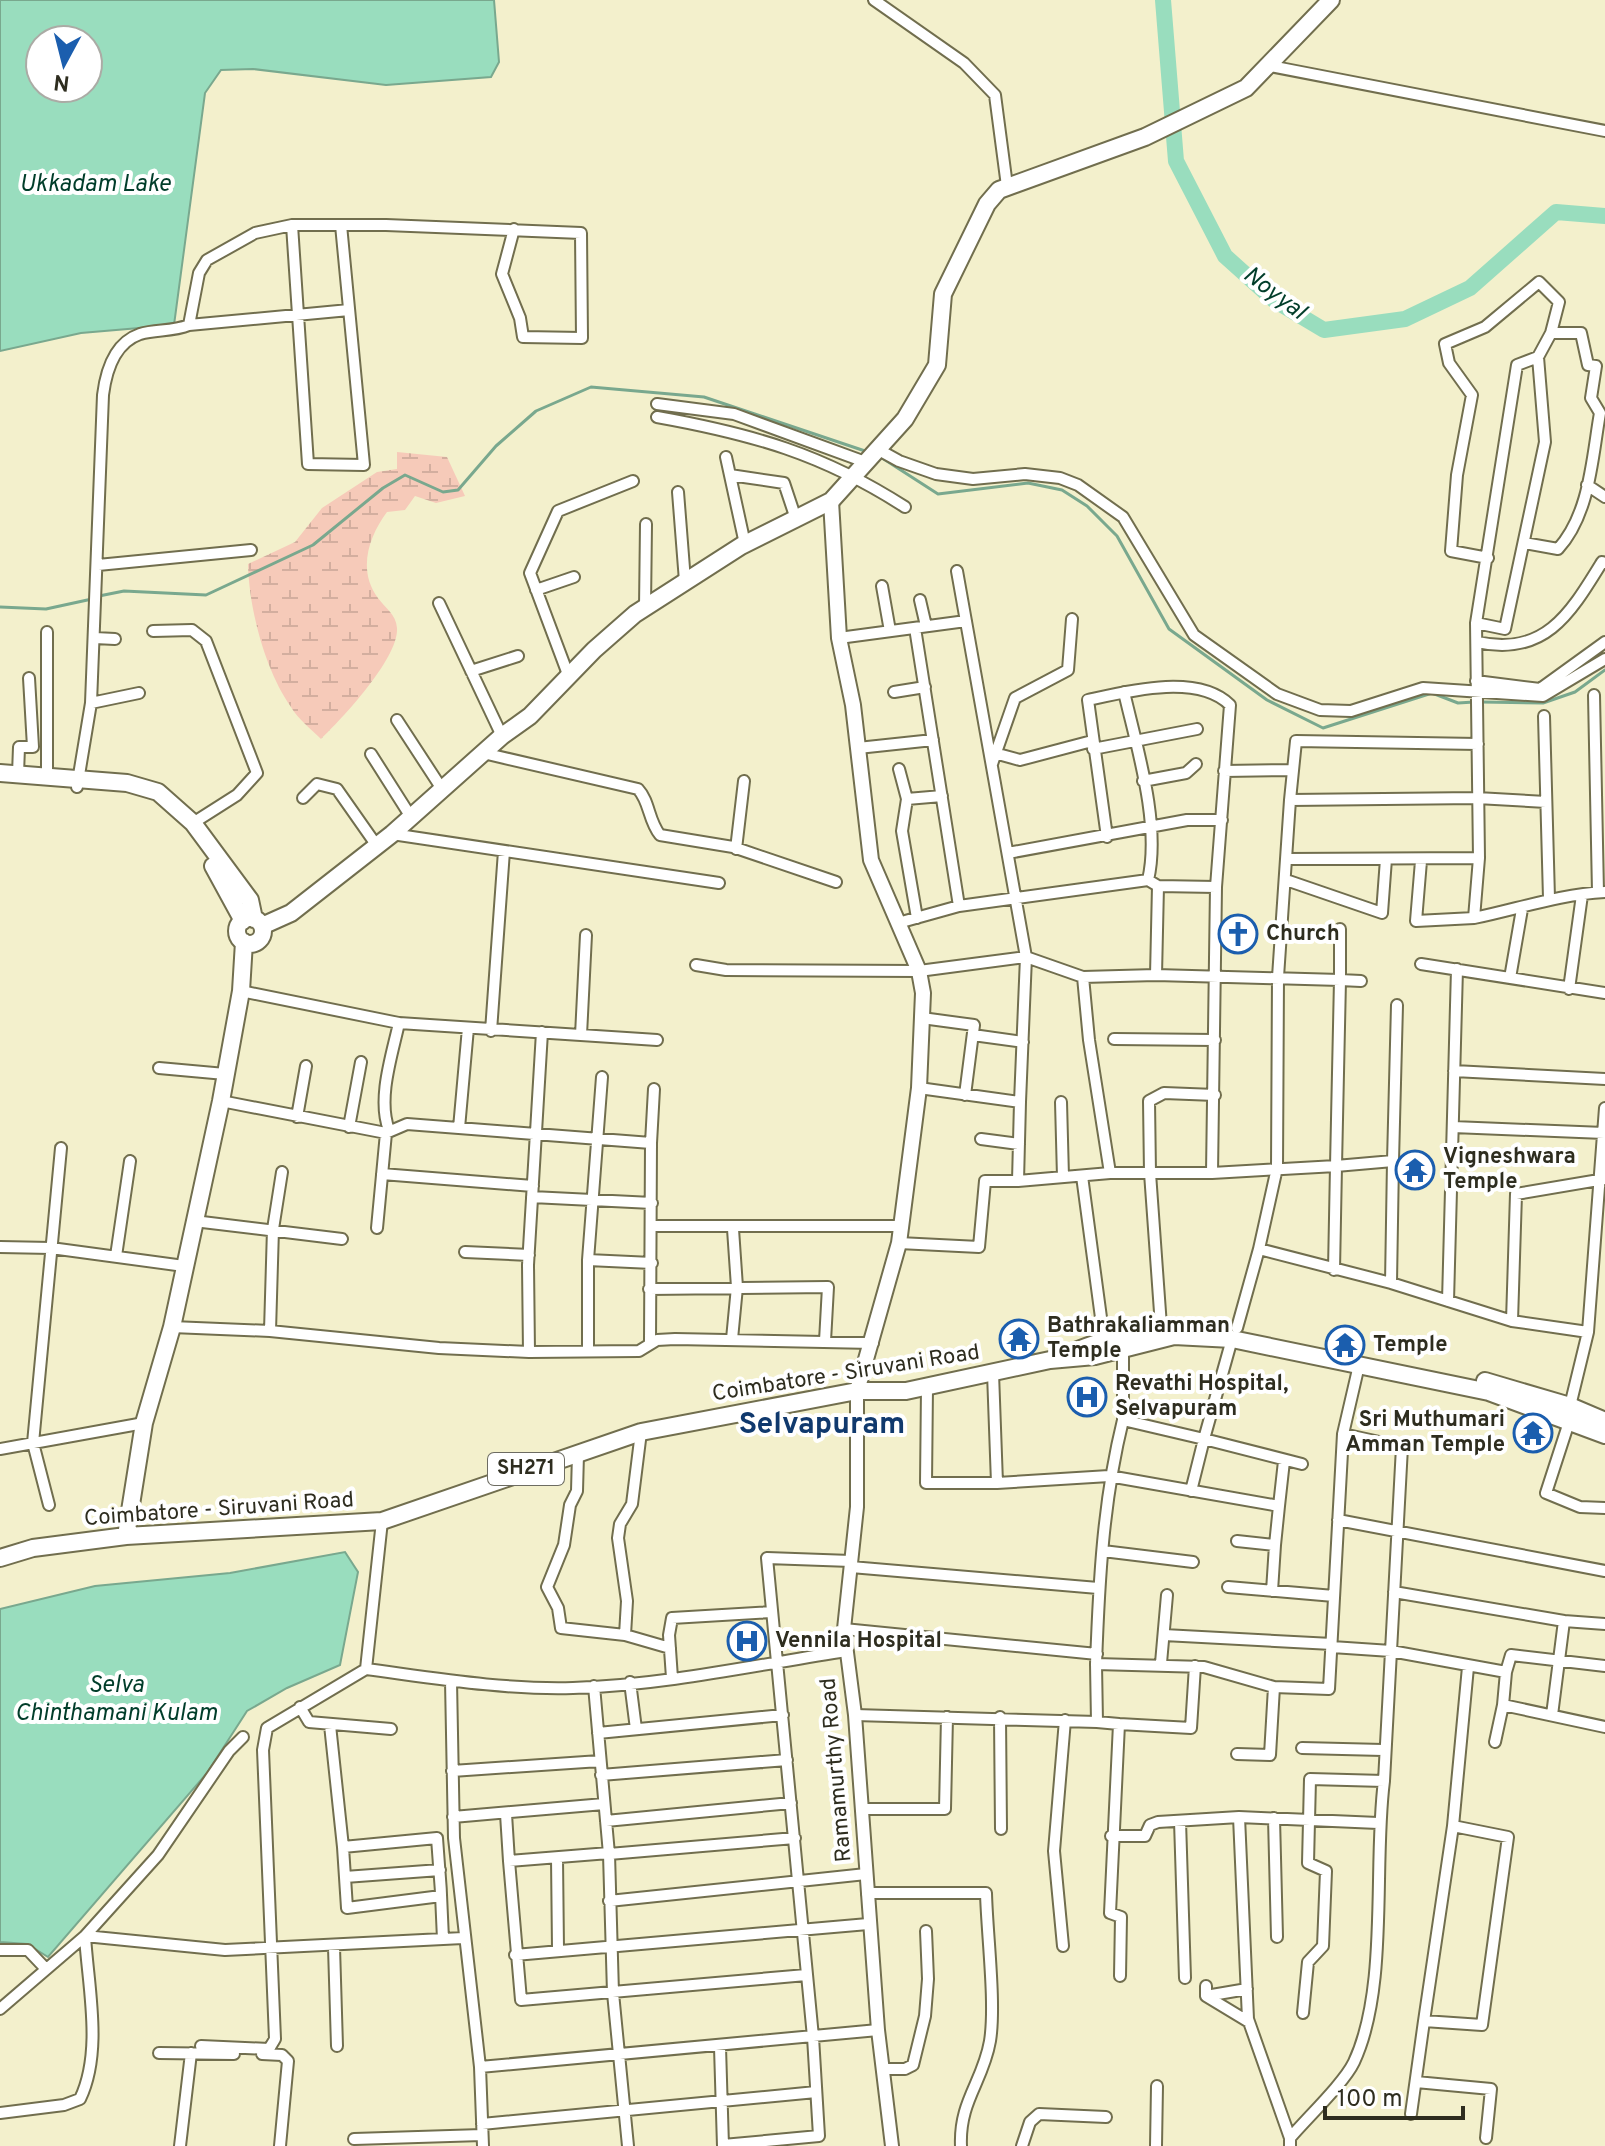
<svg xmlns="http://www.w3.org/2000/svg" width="1605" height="2146" font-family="Overpass,sans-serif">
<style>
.wetland{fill:url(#wetland-marsh)}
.water{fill:#99ddbe;stroke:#79a88e;stroke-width:2;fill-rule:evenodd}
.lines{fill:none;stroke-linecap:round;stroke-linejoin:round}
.stream{stroke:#79a88e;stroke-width:3}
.river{stroke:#99ddbe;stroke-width:16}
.minor-casing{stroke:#716e4e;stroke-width:14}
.tertiary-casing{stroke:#716e4e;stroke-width:16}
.secondary-casing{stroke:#716e4e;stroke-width:18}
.primary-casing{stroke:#716e4e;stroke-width:20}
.minor{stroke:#fff;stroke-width:10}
.tertiary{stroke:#fff;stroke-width:12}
.secondary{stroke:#fff;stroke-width:14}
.primary{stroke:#fff;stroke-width:16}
.labels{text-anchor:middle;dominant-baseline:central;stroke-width:8;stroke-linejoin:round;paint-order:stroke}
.shield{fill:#fff;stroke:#6d6c62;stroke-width:2}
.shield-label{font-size:20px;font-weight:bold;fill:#2e2d1f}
.poi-label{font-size:22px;font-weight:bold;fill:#2e2d1f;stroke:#fff;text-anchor:start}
.street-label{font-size:22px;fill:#2e2d1f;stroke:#fff}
.water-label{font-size:24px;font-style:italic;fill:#013d2a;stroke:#fff}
.district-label{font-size:30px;font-weight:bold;fill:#10396d;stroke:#fff}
</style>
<defs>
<pattern id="wetland-marsh" width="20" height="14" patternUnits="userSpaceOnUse" patternTransform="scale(2)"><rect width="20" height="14" fill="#f6cab9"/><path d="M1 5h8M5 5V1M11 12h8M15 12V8" fill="none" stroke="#d3ae9f"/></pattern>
</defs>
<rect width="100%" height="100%" fill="#f3f0cc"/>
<path class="wetland" d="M397,452l50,5 18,39 -29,7 -21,-7 -10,14 -18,2c-18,24 -30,58 -9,86 7,10 18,16 19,30 2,30 -55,91 -76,111 -10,-10 -23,-20 -30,-32 -26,-37 -42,-98 -43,-143l47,-22 27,-34 55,-36 20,-3z"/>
<path class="water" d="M0,0h494l5,62 -8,15 -105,8 -133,-16 -32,1 -16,23 -31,232 -93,8 -81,18zM40,40h48v48h-48z
M345,1552l13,20 -18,93 -53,23 -40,23 -40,62 -159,184 -21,-13 -27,-2v-333l95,-23 135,-13z"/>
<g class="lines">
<path class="stream" d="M879,456l59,38 90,-11 34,7 25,16 30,30 52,93 98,71 56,28 109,-35 26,10 16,-1
M99,596l25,-5 82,4 107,-50 70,-57 22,-13 38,17 15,-2 38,-44 40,-35 55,-24 113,10 164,55
M0,607l46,2 46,-10
M1482,702l61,1 32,-11 30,-22"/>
<path class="river" d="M1163,0l13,161 49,95 49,44 50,30 81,-11 65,-31 86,-76 49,4"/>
<g class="minor-casing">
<path id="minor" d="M874,0l90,63 31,32 12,91
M1270,66l335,65
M292,225l16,239 56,1 -23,-240
M189,325l160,-15
M1538,357l-21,8 -41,258 3,235 -5,60c44,-9 86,-24 131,-26
M657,404l77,10 134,49
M657,417c95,17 166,37 248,90
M879,450l20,11 37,13 37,5 52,-5 35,4 18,7 45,32 71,118 83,59 43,16 31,1 72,-23 120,8 62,-37
M726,457l19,87
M730,475l54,8 12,36
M1587,485l18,12
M678,492l7,89
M1488,558l-37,-7 6,-76 15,-80 -23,-32 -4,-19 40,-17 54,-45 20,20 -8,31h30l7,32 8,1 -5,32 9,15c-8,45 -10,101 -42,136l-34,-6
M98,565l153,-15
M957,571l69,386 -6,145
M882,586l8,45
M536,590l38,-13
M920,600l6,26
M439,603l63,133
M645,607l1,-83
M1476,623l29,6 40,-187 -7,-85 13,-24
M915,628l44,278
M153,631l39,-1 14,11 51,132 -20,22 -44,28
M95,638l20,1
M839,638l127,-17
M1477,642c68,15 93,-28 125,-80l3,1
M471,671l47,-15
M569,677l-39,-104 28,-62 75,-30
M1476,681l64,8 65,-47
M894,692l31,-5
M1124,692c13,56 37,133 24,188
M1594,695l4,197
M91,703l48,-10
M1544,716l5,182
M397,720l45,69
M858,748l75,-8
M1093,749l104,-20
M483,753l155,36c12,13 10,31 22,46l73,12 103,35
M371,754l40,63
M998,754l22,6 72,-19
M992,764l23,-66 53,-28 4,-51
M899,769l8,30 -5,32 15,87
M1224,771l67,-1
M18,774l1,-27h14l-4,-69
M47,777v-145
M1143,781l43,-8 10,-9
M77,787l14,-84 12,-308c3,-24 11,-52 37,-61 16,-5 32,-2 49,-9l10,-52 8,-13 48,-27 37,-8h94l195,8 1,105 -59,-1 -3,-19 -18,-44 12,-45
M303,798l14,-14 20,5 40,57
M907,799l35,-3
M1290,800l6,-59 182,3
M392,834l327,49
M1107,837l-19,-137c40,-9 110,-27 142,5l-14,182 -4,286
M736,849l8,-68
M1008,853l179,-33h35
M1287,859l192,-1
M1421,861l-5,60 58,-3
M1286,880l96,33 4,-54
M898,923l61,-17 189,-26 10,6
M1340,929v51l21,1
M1421,964l184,29
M696,965l30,5 193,1 107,-14 57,20 73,-2 184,5 -4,186 57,-5 -2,122 121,38 76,11 -18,74
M1156,975l2,-89 58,1
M1083,977l6,63 21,133
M1510,978l12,-69
M1569,989l13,-94
M241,991l158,32 258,17
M922,1018l52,7 -9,70
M491,1031l13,-180
M581,1035l5,-100
M973,1035l50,7
M1114,1039l101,1
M159,1068l66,6
M1454,1071l151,8
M919,1088l101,14 -2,79 92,-8h102l124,-7 -2,104
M221,1101l165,32 21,-9 244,19 -1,200
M1061,1102l2,75
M297,1117l9,-51
M349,1127l12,-65
M1453,1127l151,6
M459,1128l9,-100
M389,1130c-12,-31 3,-75 10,-107
M981,1139l38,5
M651,1143l3,-54
M1393,1161l4,-156
M382,1174l151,12
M1082,1176l22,164
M532,1197l120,6
M194,1221l148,18
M652,1226h249
M377,1228l9,-95
M899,1243l80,4 6,-66h33
M0,1247l51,1 133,18
M1259,1249l18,-81 1,-191 12,-177 187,-2 69,4
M465,1252l64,3
M116,1256l14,-95
M588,1260l64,3
M649,1289l179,-2 -3,54
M1448,1301l9,-332
M1512,1321l4,-127 89,-15
M1161,1326l-11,-153 -1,-72 15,-8 51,2
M172,1327l98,4 169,17 90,4 110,-1 18,-11 18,-1 198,4
M1237,1328l22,-79 132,34
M270,1331l3,-102 9,-57
M1588,1332l17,-224
M732,1339l5,-52 -4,-58
M588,1351v-91l14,-183
M529,1352l-1,-87 14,-233
M993,1373l4,110
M927,1387l-1,96h71l112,-7 170,30 5,-45
M1570,1419l-24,74 34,14 25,1
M1123,1420v-73
M0,1449l144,-26
M578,1454l-1,37 -7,14 -6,40 -17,42 11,21 3,20 64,7 45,13
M1191,1491l13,-52 98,25
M49,1505l-16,-62 28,-295
M1338,1520l267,51
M382,1521l-16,148c68,9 139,21 207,19 91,-3 183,-23 273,-37
M1237,1541l38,4 -3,46
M1275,1545l4,-39
M1103,1551l90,11
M851,1567l247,21
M1228,1587l106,9
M1394,1592l170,29 -12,94
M1564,1621l41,3
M844,1629l253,25
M625,1635l2,-34 -9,-63 2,-14 12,-20 9,-72
M1164,1635l168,9
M1332,1647l59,4 115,21 -3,33 102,22
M1161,1663l6,-68
M1096,1664c3,-83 7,-163 27,-244l81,19 28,-100
M1506,1672l5,-17 94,11
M672,1678l-3,-43 3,-17 100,-6
M451,1681l3,157 26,229 398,-37
M630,1682l6,47
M594,1686l15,168 4,139 15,153
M300,1707l9,15 82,7
M855,1715l242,7 -1,-58 108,3 70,20 55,2 14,-255 16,-69
M1000,1717l1,112
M1097,1722l22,2 -9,189 11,4 -1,59
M1119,1724l72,4 4,-62
M330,1725l13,122
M598,1733l185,-18
M1495,1742l8,-37
M1302,1748l81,2
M1237,1754l33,1 4,-68
M452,1771l148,-10
M601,1775l186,-15
M862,1809h83l2,-92
M506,1814l3,47
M453,1817l151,-13
M1239,1817l9,202 42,119v8
M1274,1818l3,119
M606,1821l185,-18
M1180,1821l5,157
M1453,1826l-29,195 58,4 26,-188 -55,-11 15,-159
M1111,1836h34l5,-11 8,-3 81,-5 139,6
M609,1853l-100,8 12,139 285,-25
M609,1854l186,-16
M557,1858l1,91
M345,1877l95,-7
M867,1893h119c1,41 10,111 4,148 -7,41 -31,60 -29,105
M441,1896l-94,12 -4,-61 94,-9c3,34 5,68 6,101
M609,1901l257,-27
M1063,1946l-9,-95 11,-131
M334,1947l3,99
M0,1950h28l18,19
M515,1955l353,-31
M1206,1986v10l43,26
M1206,1996l41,-7
M0,2009l85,-73 140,14 238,-12
M1303,2013l5,-51 15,-16 3,-75 -18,-8 2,-84 74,2
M201,2046l68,3 6,-10 -12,-289 4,-22 99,-59
M720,2047l3,99
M159,2053l75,1
M262,2054l20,1 6,6 -8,85
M480,2067l3,79
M882,2069h23l8,-4 12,-49 3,-37 -2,-48
M1416,2082l75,7 -5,49
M0,2113l64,-8 16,-6c23,-48 8,-112 5,-163l73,-81 71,-104 14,-14
M1411,2114l13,-93
M482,2124l334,-32
M1290,2138c17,-20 54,-55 64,-76 35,-75 19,-197 30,-281l18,-334 -59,-13
M354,2139l128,-4
M723,2145l96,-9 -6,-99 -46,-479 84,3
M180,2146l11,-93
M1022,2146l8,-24 9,-8 67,3
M1156,2146l1,-60"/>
</g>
<g class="tertiary-casing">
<path id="tertiary" d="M857,1391v116l-13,122 11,86 23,315 14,116"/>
</g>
<g class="secondary-casing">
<path id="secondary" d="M831,501l8,137 14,67 18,155 48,111 4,22 -4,95 -20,155 -42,148"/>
</g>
<g class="primary-casing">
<path id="primary" d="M0,773l127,10 31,9 35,31 57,77 4,19
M213,866l30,55
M237 931a13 13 0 1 1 26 0a13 13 0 1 1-26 0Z
M262,926l29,-13 101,-79 110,-98 28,-20 64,-66 41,-36 106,-68 90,-45 74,-82 32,-54 6,-71 44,-90 12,-14 146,-53 101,-49 85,-88
M1070,1353c38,-15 76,-27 117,-26
M1485,1381l85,25 35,15
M126,1536l18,-113 28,-96 49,-226 20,-110 3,-49
M0,1558l33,-10 93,-12 256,-15 259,-89 216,-41h49l144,-31 45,-4 79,-20 58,3 257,53 116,43"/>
</g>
<use href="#minor" class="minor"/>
<use href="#tertiary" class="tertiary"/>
<use href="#secondary" class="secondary"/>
<use href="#primary" class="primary"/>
</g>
<defs>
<g id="church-ring" transform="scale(2)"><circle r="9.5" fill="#fff" stroke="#1b5eae" stroke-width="1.5"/><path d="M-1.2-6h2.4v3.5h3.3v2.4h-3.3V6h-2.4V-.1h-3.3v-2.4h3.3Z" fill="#1b5eae"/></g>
<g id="temple-ring" transform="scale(2)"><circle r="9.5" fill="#fff" stroke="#1b5eae" stroke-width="1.5"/><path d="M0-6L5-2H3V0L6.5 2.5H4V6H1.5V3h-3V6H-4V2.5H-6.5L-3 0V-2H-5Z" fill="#1b5eae"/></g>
<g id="hospital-ring" transform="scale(2)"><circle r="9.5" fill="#fff" stroke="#1b5eae" stroke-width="1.5"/><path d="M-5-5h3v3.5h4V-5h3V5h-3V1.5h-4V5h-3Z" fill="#1b5eae"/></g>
</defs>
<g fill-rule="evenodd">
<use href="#church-ring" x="1238" y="934"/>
<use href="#temple-ring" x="1415" y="1170"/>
<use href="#temple-ring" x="1019" y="1339"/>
<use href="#temple-ring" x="1345" y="1345"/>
<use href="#hospital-ring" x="1087" y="1397"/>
<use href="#temple-ring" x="1533" y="1433"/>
<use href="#hospital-ring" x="747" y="1641"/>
</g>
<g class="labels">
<rect class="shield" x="488" y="1453" width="76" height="32" rx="6"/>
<g class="shield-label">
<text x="526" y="1469">SH271</text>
</g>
<g class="poi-label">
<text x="1266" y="934">Church</text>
<text x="1443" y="1157">Vigneshwara<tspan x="1443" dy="25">Temple</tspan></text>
<text x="1047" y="1326">Bathrakaliamman<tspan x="1047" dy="25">Temple</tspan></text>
<text x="1373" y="1345">Temple</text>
<text x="1115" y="1384">Revathi Hospital,<tspan x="1115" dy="25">Selvapuram</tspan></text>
<text x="1505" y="1420" text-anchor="end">Sri Muthumari<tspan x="1505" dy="25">Amman Temple</tspan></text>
<text x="775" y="1641">Vennila Hospital</text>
</g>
<g class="street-label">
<text transform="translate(846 1374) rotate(-9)">Coimbatore - Siruvani Road</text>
<text transform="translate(219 1510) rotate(-4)">Coimbatore - Siruvani Road</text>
<text transform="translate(837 1770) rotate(-95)">Ramamurthy Road</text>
</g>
<g class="water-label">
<text x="95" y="185">Ukkadam Lake</text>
<text transform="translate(1274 294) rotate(37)">Noyyal</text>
<text x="116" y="1686">Selva<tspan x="116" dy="28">Chinthamani Kulam</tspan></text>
</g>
<g class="district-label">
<text x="822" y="1425">Selvapuram</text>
</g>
</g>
<g transform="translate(64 64) rotate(187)"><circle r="38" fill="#ffffff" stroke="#ababa5" stroke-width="2"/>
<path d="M0-6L14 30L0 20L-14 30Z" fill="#1b5eae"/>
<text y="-12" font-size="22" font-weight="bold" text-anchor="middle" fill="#2e2d1f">N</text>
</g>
<path d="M1325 2106v12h138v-12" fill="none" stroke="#2e2d1f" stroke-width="4"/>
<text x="1337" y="2106" font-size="24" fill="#2e2d1f" stroke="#ffffff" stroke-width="6" paint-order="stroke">100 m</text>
</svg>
